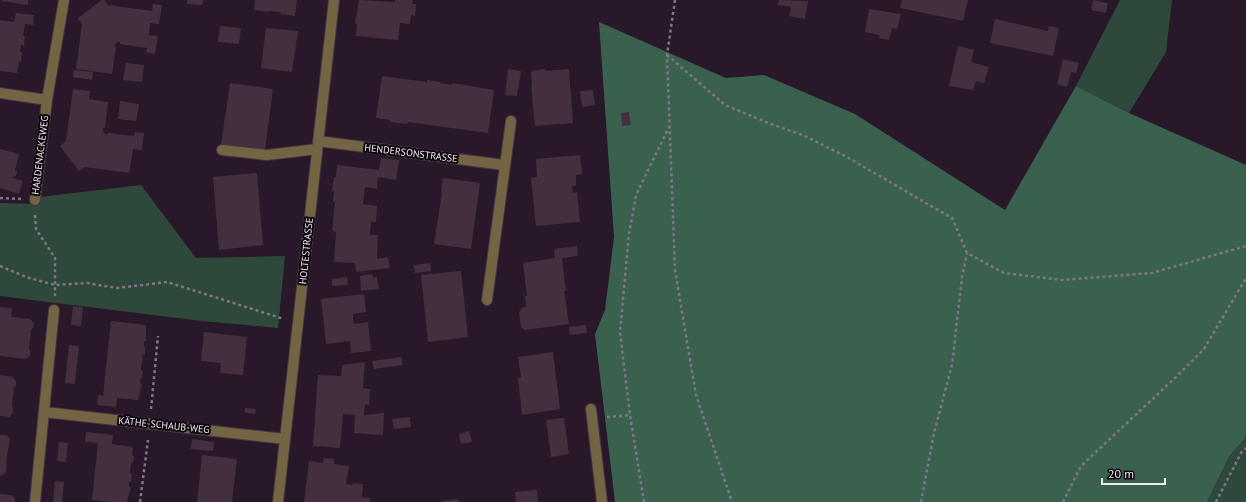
<svg xmlns="http://www.w3.org/2000/svg" width="1246" height="502" font-family="'PT Sans',sans-serif">
<style>
.green{fill:#2e493b}
.forest{fill:#39614d}
.building{fill:#442f3f}
.lines{fill:none;stroke-linecap:round;stroke-linejoin:round}
.minor-casing{stroke:#453545;stroke-width:12}
.path{stroke:#837584;stroke-width:2.5;stroke-dasharray:3 3;stroke-linecap:butt}
.minor{stroke:#736543;stroke-width:10}
.labels{text-anchor:middle;dominant-baseline:central;stroke-width:4;stroke-linejoin:round;paint-order:stroke}
.street-label{font-size:10px;fill:#f4e8f4;stroke:#0d060d}
</style>
<rect width="100%" height="100%" fill="#281829"/>
<path class="green" d="M1120,0h52l-6,52 -37,61 -53,-27z
M141,185l55,73 89,-2 -7,72 -76,-7 -202,-25v-93l39,1 1,-7z
M1246,437v65h-39l22,-45z"/>
<path class="forest" d="M599,22l127,56 38,-3 91,39 150,96 71,-124 53,27 117,52v272l-17,20 -22,45h-592l-20,-168 10,-24 9,-73z"/>
<path class="building" d="M2,0h26v5l-26,-4z
M102,0h2l4,5 44,6 1,-7 9,1 -3,19 -9,-1 -1,12 9,1 -3,18 -9,-2 1,-4 -27,-4v-2h-2l-3,3 -1,2h2l-4,27 -36,-5 6,-45 -4,-6z
M187,0h16v5l-16,-1z
M255,0h42l-2,16 -15,-2 1,-2 -12,-1v1l-15,-2z
M359,0l36,2v-2h18l-1,4h4l-1,12 -4,-1 -1,9 -10,-1 -2,17 -42,-4 1,-12 -2,-1z
M779,0l29,1 -3,18 -16,-3 2,-9 -13,-2z
M902,0h66l-5,21 -63,-13z
M1093,0l15,3 -2,10 -15,-3z
M869,9l32,5 -4,15 -5,-1 -3,12 -10,-2 1,-3 -15,-3z
M16,13l18,2 -1,10 -8,-1 -2,12h2l-1,10 -3,-1 -1,7h2l-1,10 -2,-1 -2,12 -17,-2v-51l14,2z
M995,19l53,12 1,-5 10,2 -6,28 -63,-13z
M220,26l21,2 -2,16 -21,-2z
M266,28l32,3 -6,41 -31,-4z
M958,46l16,4 -3,12 18,5 -5,16 -8,-2 -3,9 -24,-4z
M1063,59l16,4 -3,10 -5,-1 -4,15 -10,-3z
M126,63l18,2 -2,17 -19,-2z
M508,69l13,2 -4,25 -12,-1z
M545,69v2l24,-2 4,54 -38,3 -4,-40h1l-1,-15z
M74,70l19,2 -1,8 -19,-3z
M382,76l45,6v-2l13,2v1l12,2v-2l42,7 -6,43 -66,-9 -14,-2 -1,2 -17,-2v-2l-14,-2z
M230,83l43,6 -8,62 -44,-6z
M73,89l17,2 -1,8 19,3 -3,26h-2v3l2,3h3v-1l26,3 1,-4 9,1 -2,17 -9,-1 -4,24 -44,-6 -6,4 -19,-25 6,-5z
M593,90l2,15 -13,2 -2,-16z
M120,101l19,3 -3,17 -18,-2z
M629,112l2,13 -9,1 -1,-13z
M0,149l19,5 -4,16 2,2 -1,4 -3,1v1l10,3 -4,13 -19,-6z
M580,155l2,19 -6,1v11h-4l1,7 4,-1 3,30 -44,4 -5,-48 6,-1 -1,-18z
M381,158l18,2 -3,20 -18,-3 -1,12 -12,-2 -2,17 14,2 -1,16h-5l-1,13h8l-1,24 11,-2 2,11 -34,4 -1,-9 -21,-1 2,-30 -4,-1 3,-29 -2,-1 1,-10h-2l2,-14h2l1,-12 42,5z
M257,173l6,72 -44,5 -6,-73z
M443,178l37,5 -9,66 -37,-5 8,-51h-1z
M577,246l1,10 -16,2 4,33h-2l5,33 -44,6 -4,-3 -2,-15 3,-4 4,-1 -1,-11h2l-4,-33 32,-5 -1,-9z
M430,263l1,8 -16,2 -1,-8z
M461,271l7,66 -40,5 -7,-67z
M372,274l1,4 4,-1 2,12 -18,2 -1,-15z
M347,277l1,8 -16,1v-7z
M364,294l2,18 -13,2v4l1,6 14,-2 3,29 -20,2 -1,-12 -24,3 -5,-45z
M73,306l10,1 -2,19 -10,-1z
M0,307l12,1 -1,9 19,2 4,4 -1,5 -2,2 -2,19 1,2v5l-4,3 -26,-3z
M111,321l35,4v16h-2v5l1,1v7h-2l-2,16 2,1 -1,7h-2v5l2,1 -4,16 -21,-2 -1,9 -19,-2 1,-10 5,1z
M586,325l1,8 -17,2 -1,-8z
M204,332l43,5 -4,38 -23,-2 1,-10 -20,-2z
M69,345l10,1 -4,38 -10,-1z
M553,352l7,57 -38,6 -4,-37 3,-1 -3,-20z
M401,357l2,8 -29,4 -2,-8z
M365,362l-2,26 7,1 -1,16 -4,-1 -1,11 20,-2 -1,22 -29,-2 1,-18 -12,-1 -3,34 -27,-2 5,-71 23,1 1,-11z
M0,375l13,2 3,4v5l-2,1 -2,19 1,2v5l-4,4 -9,-1z
M245,408l11,1 -1,5 -10,-1z
M410,417l1,10 -17,2 -2,-10z
M564,418l5,36 -18,3 -5,-37z
M469,431l3,11 -11,2 -2,-10z
M86,432l27,3 -1,9 21,3 -1,8 2,1 -1,7h-2l-1,11h2l-1,8h-2v5h2l-4,15h-13l-22,-2 6,-57 -13,-1z
M0,435h7l3,4 -3,17 -1,16 -4,3h-2z
M192,439l22,3 -1,9 -22,-2z
M59,442l9,1 -2,19 -9,-1z
M202,455l35,4 -5,43h-35z
M324,458l10,1v5l15,2 -3,18 6,1 1,-2 10,1 -1,13 8,1v4h-66l5,-41 14,2z
M55,481l9,1 -2,20h-9z
M537,490l1,12h-22l-1,-10z
M0,494l12,1 3,4v3h-15z
M458,499l1,3h-18v-1z"/>
<g class="lines">
<g class="minor-casing">
<path id="minor" d="M0,93l47,7
M318,141l186,24
M222,150l45,5 50,-6
M35,200l12,-100 17,-100
M487,300l24,-179
M591,409l11,93
M44,412l241,27
M35,502l19,-192
M278,502l56,-502"/>
</g>
<path class="path" d="M675,0l-8,55 8,215 21,125 36,107
M667,55l58,50 46,19 34,12 40,20 107,62 15,35 37,20 58,7 90,-7 94,-27
M0,198l21,1
M35,215l1,14 19,29v38
M0,266l26,11 29,8 32,-2 30,5 50,-6 117,37
M151,409l7,-73
M607,417l23,-2
M140,502l8,-62
M644,502l-14,-87 -10,-83 9,-98 7,-39 33,-68
M921,502l13,-69 18,-68 10,-88 5,-24
M1063,502l18,-36 95,-89 28,-28 42,-71
M1216,502l25,-49 5,-5"/>
<use href="#minor" class="minor"/>
</g>
<g class="labels">
<g class="street-label">
<text transform="translate(411 153) rotate(7)">HENDERSONSTRASSE</text>
<text transform="translate(40 155) rotate(-83)">HARDENACKEWEG</text>
<text transform="translate(306 251) rotate(-84)">HOLTESTRASSE</text>
<text transform="translate(164 425) rotate(6)">KÄTHE-SCHAUB-WEG</text>
</g>
</g>
<path d="M1102 478v6h63v-6" fill="none" stroke="#f4e8f4" stroke-width="2"/>
<text x="1108" y="478" font-size="12" fill="#f4e8f4" stroke="#0d060d" stroke-width="3" paint-order="stroke">20 m</text>
</svg>
